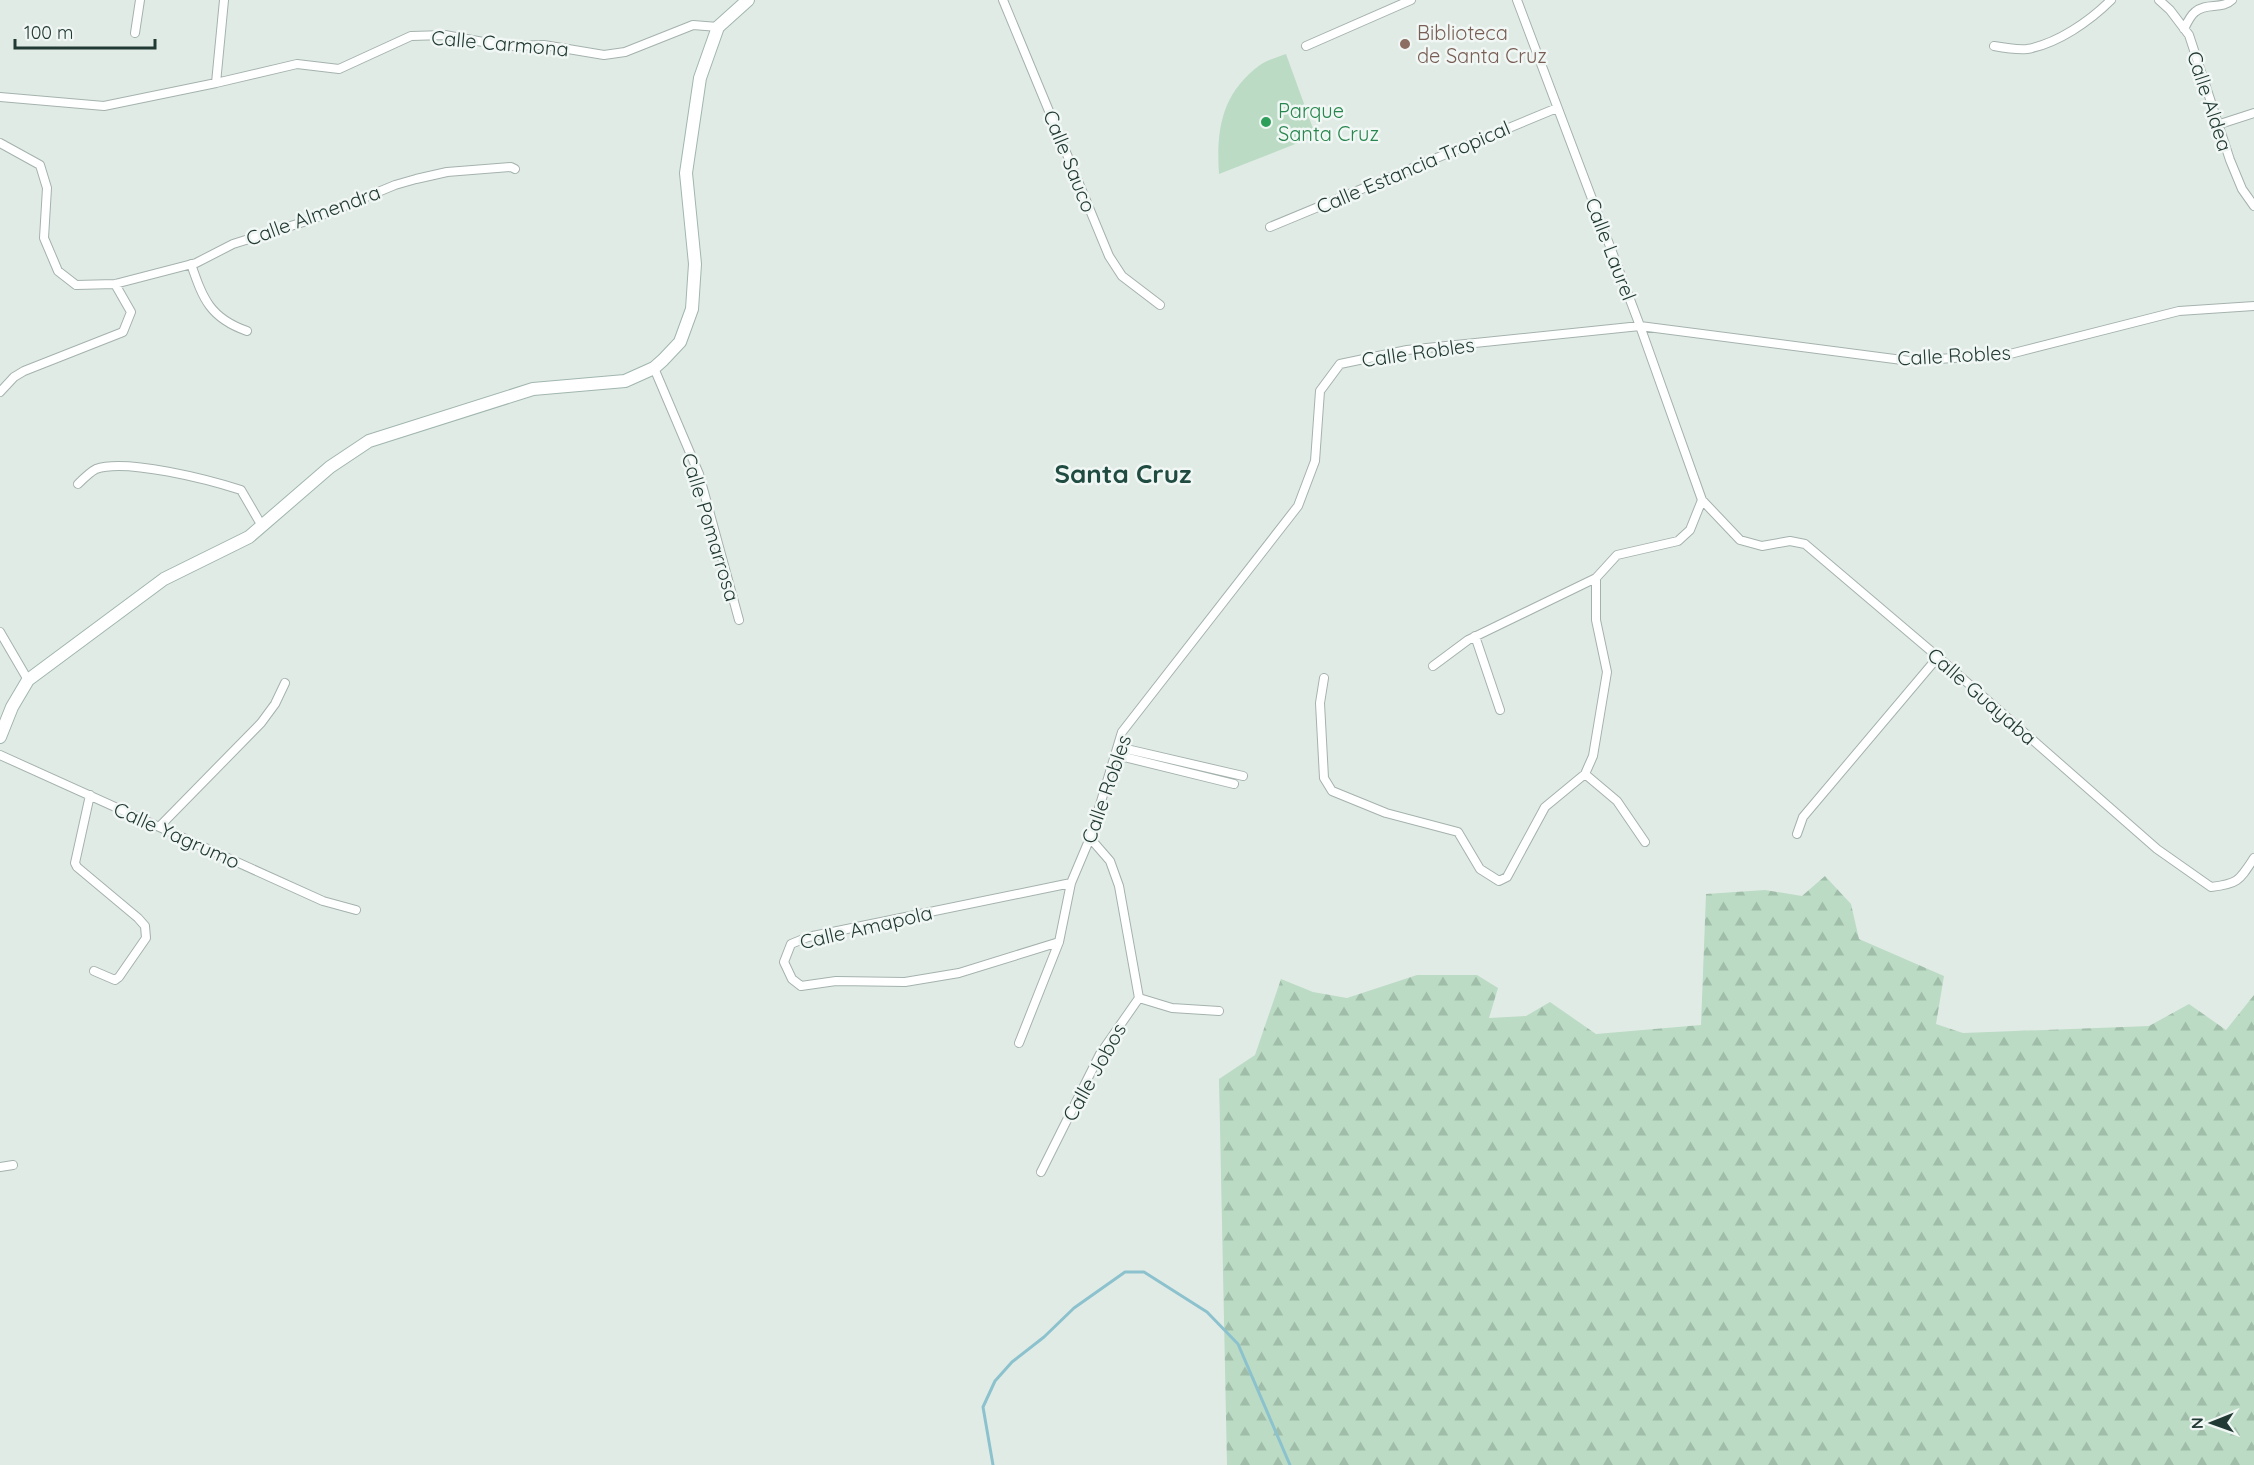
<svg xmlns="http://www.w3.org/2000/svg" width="2254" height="1465" font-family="Quicksand,sans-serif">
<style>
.grass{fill:#bbdbc4}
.forest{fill:url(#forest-firs)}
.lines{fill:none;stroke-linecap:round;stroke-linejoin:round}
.stream{stroke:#8cc2cd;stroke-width:3}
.street-casing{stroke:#a4b2ad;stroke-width:10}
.secondary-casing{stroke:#a0b6ae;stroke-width:14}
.street{stroke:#fff;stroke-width:8}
.secondary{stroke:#fff;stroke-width:12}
.education-dot{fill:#8d6e63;stroke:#f1f7f4;stroke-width:2}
.leisure-dot{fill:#2e9e5b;stroke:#f1f7f4;stroke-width:2}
.labels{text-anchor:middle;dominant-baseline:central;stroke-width:5;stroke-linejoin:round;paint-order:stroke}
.education-label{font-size:20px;fill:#785e54;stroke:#f1f7f4;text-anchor:start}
.street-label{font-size:20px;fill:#223a34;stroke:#f1f7f4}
.leisure-label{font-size:20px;fill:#27864d;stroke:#f1f7f4;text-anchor:start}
.district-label{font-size:26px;font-weight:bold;fill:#1f4b41;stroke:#f1f7f4}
</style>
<defs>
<pattern id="forest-firs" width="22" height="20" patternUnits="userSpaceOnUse" patternTransform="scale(1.5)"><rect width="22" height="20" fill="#bbdbc4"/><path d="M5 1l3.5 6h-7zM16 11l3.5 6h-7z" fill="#a0bda9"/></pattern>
</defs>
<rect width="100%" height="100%" fill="#e1ebe6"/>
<path class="grass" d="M1286,54l29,80 -2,3 -94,37c-3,-45 3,-81 41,-109 7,-5 18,-8 26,-11z"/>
<path class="forest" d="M1825,876l26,28 8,35 85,37 -8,48 27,9 186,-7 40,-22 37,26 28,-35v470h-1027l-8,-386 36,-24 26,-76 32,13 34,6 70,-23h60l21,13 -9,30 37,-2 24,-14 46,32 105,-9 5,-131 59,-4 37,6z"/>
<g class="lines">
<path class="stream" d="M993,1465l-10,-58 12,-26 17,-19 32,-25 30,-29 51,-36h19l63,40 31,32 52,121"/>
<g class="street-casing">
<path id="street" d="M1003,0l106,256 13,20 38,29
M1517,0l123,326 62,174 38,40 22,6 28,-5 15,3 133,113 219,192 54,38c27,-3 28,-6 43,-29
M2159,0l11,10 19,25 41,125 12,29 12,17
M2184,29c3,-6 6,-13 11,-17 11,-10 27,-2 37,-12
M135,33l5,-33
M1306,46l105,-46
M1994,46c11,2 22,4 33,3 30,-5 63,-28 84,-49
M216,83l8,-83
M0,97l104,9 112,-23 81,-19 42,5 72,-33 34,-1 60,11 39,-1 60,10 21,-3 68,-27 25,2
M2217,125l37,-12
M0,143l40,22 7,23 -3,50 14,33 18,14 39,-1 81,-21 37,-19 80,-25 82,-34 21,-6 31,-7 64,-5 4,2
M1270,227l287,-119
M191,264c12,35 19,54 56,67
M654,368l45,106 40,146
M0,392l14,-15 10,-6 99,-39 8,-20 -16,-28
M78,484c5,-5 12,-12 18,-15 30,-11 114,11 145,21l21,36
M0,632l28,48
M1475,636l25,74
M1433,666l35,-26 128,-62
M1324,678l-4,25 4,75 8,13 54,22 72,19 22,37 19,12 8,-4 38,-70 40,-33 8,-18 14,-84 -11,-52v-42l21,-23 61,-14 12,-11 12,-30
M1118,747l125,29
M0,755l323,146 33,9
M1116,755l118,29
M1585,774l32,27 28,41
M90,795l-15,68 2,4 61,51 7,8 1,12 -27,39 -4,3 -21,-9
M160,826l101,-103 14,-19 10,-21
M1797,834l6,-17 135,-160
M1059,942l-100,31 -54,9 -69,-1 -35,5 -9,-7 -8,-17 7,-18 17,-7 263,-54
M1139,998l33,10 47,3
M1019,1043l40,-101 12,-59 19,-45 32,-106 176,-226 17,-45 5,-70 20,-27 67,-14 233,-24 270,35 100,-7 169,-43 75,-5
M0,1167l13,-2
M1041,1172l59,-118 39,-56 -20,-112 -9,-25 -20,-23"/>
</g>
<g class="secondary-casing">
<path id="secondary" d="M0,737l12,-30 16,-27 136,-101 85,-42 81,-70 39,-26 164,-52 92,-8 29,-13 9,-8 17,-18 12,-33 3,-45 -9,-91 14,-95 18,-51 30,-27"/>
</g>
<use href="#street" class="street"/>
<use href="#secondary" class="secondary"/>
</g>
<circle class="education-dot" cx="1405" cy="44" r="6"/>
<circle class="leisure-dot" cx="1266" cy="122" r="6"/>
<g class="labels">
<g class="education-label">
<text x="1417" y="32">Biblioteca<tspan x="1417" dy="23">de Santa Cruz</tspan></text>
</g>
<g class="street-label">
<text transform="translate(500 43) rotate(5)">Calle Carmona</text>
<text transform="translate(2210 101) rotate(72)">Calle Aldea</text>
<text transform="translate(1070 161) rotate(68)">Calle Sauco</text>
<text transform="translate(1413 167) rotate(-23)">Calle Estancia Tropical</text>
<text transform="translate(313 215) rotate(-20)">Calle Almendra</text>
<text transform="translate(1611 249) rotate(69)">Calle Laurel</text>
<text transform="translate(1418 352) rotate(-8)">Calle Robles</text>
<text transform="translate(1954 355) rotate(-3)">Calle Robles</text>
<text transform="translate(711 527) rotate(73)">Calle Pomarrosa</text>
<text transform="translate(1982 696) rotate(41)">Calle Guayaba</text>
<text transform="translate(1106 789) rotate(-71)">Calle Robles</text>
<text transform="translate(177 835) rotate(24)">Calle Yagrumo</text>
<text transform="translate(866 927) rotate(-13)">Calle Amapola</text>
<text transform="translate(1094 1072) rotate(-61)">Calle Jobos</text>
</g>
<g class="leisure-label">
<text x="1278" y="110">Parque<tspan x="1278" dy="23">Santa Cruz</tspan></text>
</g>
<g class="district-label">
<text x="1123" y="473">Santa Cruz</text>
</g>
</g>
<g transform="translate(2212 1423) rotate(269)" stroke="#f1f7f4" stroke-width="4.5" paint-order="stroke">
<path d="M0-4.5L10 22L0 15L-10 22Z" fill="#223a34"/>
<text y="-9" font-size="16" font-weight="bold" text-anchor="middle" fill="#223a34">N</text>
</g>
<path d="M15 39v9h140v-9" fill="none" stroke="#223a34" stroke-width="3"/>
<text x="24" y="39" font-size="18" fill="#223a34" stroke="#f1f7f4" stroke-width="4.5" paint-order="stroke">100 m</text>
</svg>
